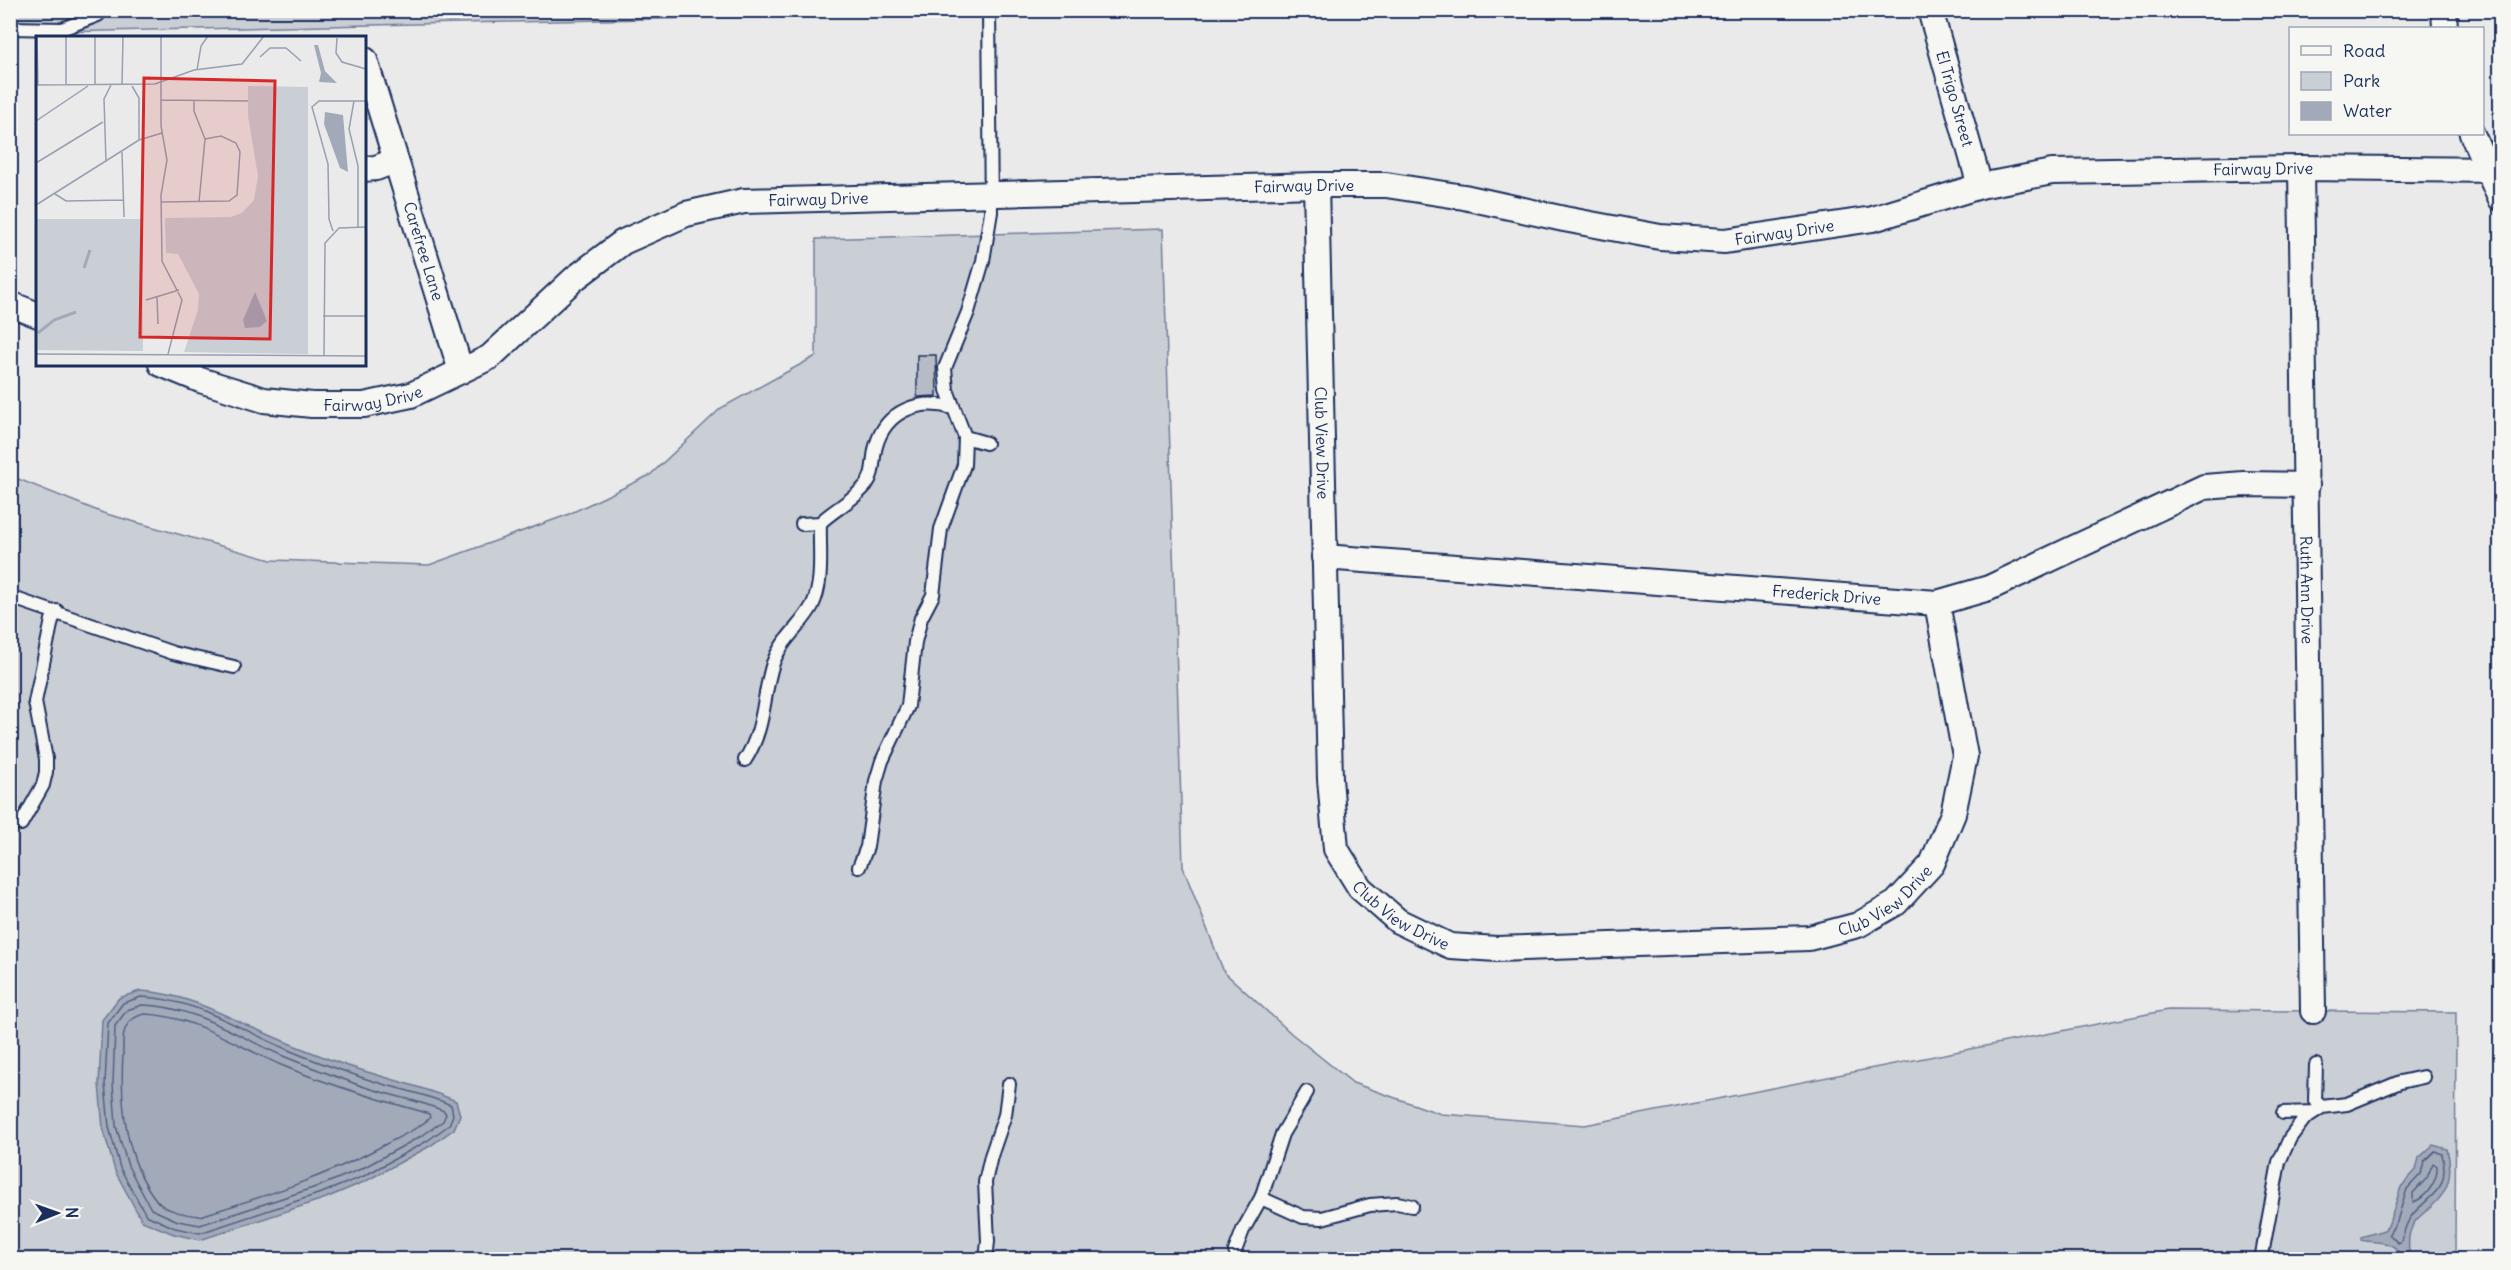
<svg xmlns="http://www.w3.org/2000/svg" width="2511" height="1270" font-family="Delius,sans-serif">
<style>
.green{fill:#caced5;stroke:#727e9a;stroke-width:1.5}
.water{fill:#a2aaba;stroke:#6c7995;stroke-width:1.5}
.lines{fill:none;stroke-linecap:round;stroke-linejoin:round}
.shore{stroke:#516083;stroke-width:1.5}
.building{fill:#b6bbc6;stroke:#1b2f5e;stroke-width:1.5}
.lane-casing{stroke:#1b2f5e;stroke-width:16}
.street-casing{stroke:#1b2f5e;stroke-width:28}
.lane{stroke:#f6f6f2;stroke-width:12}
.street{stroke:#f6f6f2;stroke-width:24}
.labels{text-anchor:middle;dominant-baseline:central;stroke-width:6;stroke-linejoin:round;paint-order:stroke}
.street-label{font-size:16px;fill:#1b2f5e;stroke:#f6f6f2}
.inset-river{fill:none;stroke:#a2aaba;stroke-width:3}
.inset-road{fill:none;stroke:#979fb1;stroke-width:1.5}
.view{fill:#d62828;fill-opacity:0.15;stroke:#d62828;stroke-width:3}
.inset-edge{fill:none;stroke:#1b2f5e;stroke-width:3}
</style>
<rect width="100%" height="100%" fill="#e9eae9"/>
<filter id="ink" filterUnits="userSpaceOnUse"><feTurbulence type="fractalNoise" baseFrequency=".0167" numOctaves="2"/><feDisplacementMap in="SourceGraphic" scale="12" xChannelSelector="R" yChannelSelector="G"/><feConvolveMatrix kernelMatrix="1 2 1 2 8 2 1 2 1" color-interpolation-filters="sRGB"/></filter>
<g filter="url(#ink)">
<path class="green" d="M11,10l996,1 -996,22z
M1163,229l20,638 41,105 68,62 61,49 88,31 144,11 583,-115 288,2 -1,247h-2444v-783l92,37 168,47 158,5 138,-50 83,-40 71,-67 95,-52v-117z"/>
<path class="water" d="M140,991c42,2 76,20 113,37 27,12 54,23 81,33 40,15 83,23 122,40l4,14 -6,14 -24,17 -64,35 -40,17 -126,42 -26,-6 -32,-13 -27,-50 -12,-43 -4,-44 3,-64 17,-22z
M2433,1145l14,4c6,23 3,42 -16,58 -9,8 -18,13 -21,25 -3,10 -1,18 0,27h-8c-7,-21 -25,-15 -41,-19v-3l23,-7 4,-4 13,-39 15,-17 3,-12z"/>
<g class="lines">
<path class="shore" d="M141,997c52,1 99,32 145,52 23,10 46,18 69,26 31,12 65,17 96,30l2,10 -4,10 -22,16 -63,35 -40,16 -124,41 -25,-5 -29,-13 -26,-47 -11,-41 -4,-43 3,-61 15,-20z
M142,1005c50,0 97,32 141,51 24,10 49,19 73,28 29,11 60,15 88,27l2,3 -3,7 -20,14 -62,34 -39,16 -122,40 -22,-4 -27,-12 -23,-43 -12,-40 -3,-42 2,-58 12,-16z
M144,1014c48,1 93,32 137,51 45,19 92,33 139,46l9,3 1,4c-12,11 -29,18 -44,26 -58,32 -123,53 -186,72 -13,-1 -35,-5 -43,-15 -32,-40 -37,-99 -34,-147 0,-8 -1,-20 3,-27 4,-8 10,-11 18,-13z
M2435,1151l7,3c8,36 -9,38 -29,60 -7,8 -9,18 -11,27l-4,2 -9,-9 8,-13 10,-32 14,-15 3,-13z
M2433,1163l4,3c1,14 -10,32 -24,36v-9l14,-15z"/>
</g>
<path class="building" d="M917,355h19l1,41 -20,1z"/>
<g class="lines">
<g class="lane-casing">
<path id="lane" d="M10,28l52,1 36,-14
M986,443l-21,-6 -18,-47 -2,-22 23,-56 15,-51 8,-49 -2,-202
M802,524l18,-1
M10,597l163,56 61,14
M745,760c21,-33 17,-63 28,-97 8,-23 28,-37 39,-57 12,-23 7,-57 8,-83 13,-13 34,-23 46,-38 9,-12 6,-25 10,-39 10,-36 44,-48 77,-38
M21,824l22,-39 3,-13v-13l-11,-57 17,-82 5,-9
M859,867l8,-20 9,-66 6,-20 26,-55 7,-64 6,-24 12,-23 8,-66 23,-64 1,-28
M2316,1065l-1,36 7,6
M2283,1113l31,-1
M1261,1198l42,19 19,1 48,-13 27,-2 15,3
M1235,1251l8,-21 18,-32 21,-64 25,-42
M986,1260l2,-19 -3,-59 6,-26 14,-41 4,-31
M2261,1260l18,-98 11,-24 15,-20 17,-11 25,-3 53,-22 23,-5"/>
</g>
<g class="street-casing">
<g id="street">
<path id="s1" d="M1930,10l50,176"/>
<path d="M2444,10l1,18"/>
<path id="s2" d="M365,60l96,311"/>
<path d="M2472,134l28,64"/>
<path id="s3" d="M2301,168l12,843"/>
<path d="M364,169l12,-1 18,-7"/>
<path id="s4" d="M1316,185l14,594 6,70 24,39 38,33 52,25 47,3 312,-11 49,-13 38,-22 36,-39 21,-50 12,-58 -28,-153"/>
<path d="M10,304l28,11"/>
<path id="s5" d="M161,364l39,16 64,20 48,5h52l47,-10 79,-38 84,-78 49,-37 63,-28 58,-13 572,-16h70l78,12 100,22 96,18 65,4 148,-22 107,-33 72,-14 249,-4 199,2"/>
<path id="s6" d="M1324,557l613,46 52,-15 215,-101 40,-3 63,1"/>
</g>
</g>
<use href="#lane" class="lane"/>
<use href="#street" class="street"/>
</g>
</g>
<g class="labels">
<g class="street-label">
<text stroke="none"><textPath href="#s1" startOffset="92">El Trigo Street</textPath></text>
<text stroke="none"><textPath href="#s5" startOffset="2182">Fairway Drive</textPath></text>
<text stroke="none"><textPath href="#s5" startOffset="1210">Fairway Drive</textPath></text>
<text stroke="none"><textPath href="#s5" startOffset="724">Fairway Drive</textPath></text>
<text stroke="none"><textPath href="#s5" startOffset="1696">Fairway Drive</textPath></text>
<text stroke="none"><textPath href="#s2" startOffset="200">Carefree Lane</textPath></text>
<text stroke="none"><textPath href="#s5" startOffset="219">Fairway Drive</textPath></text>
<text stroke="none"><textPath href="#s4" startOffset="258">Club View Drive</textPath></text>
<text stroke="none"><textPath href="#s3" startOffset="422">Ruth Ann Drive</textPath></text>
<text stroke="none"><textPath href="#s6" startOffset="504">Frederick Drive</textPath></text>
<text stroke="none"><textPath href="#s4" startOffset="1264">Club View Drive</textPath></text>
<text stroke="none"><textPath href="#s4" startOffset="760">Club View Drive</textPath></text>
</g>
</g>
<g transform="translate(36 36)">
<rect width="330" height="330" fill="#e9eae9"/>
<path d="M212,50l60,1v267l-124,-2 14,-42 1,-16 -21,-40 -12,-1 -1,-35 66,-1 11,-4 12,-13 4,-24 -10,-60zM0,183h106l1,132 -107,-1z" fill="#caced5"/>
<path d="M278,9h4l7,26 12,12 -18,-1 2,-9zM289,76l18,3 5,57 -8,-4 -16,-44zM219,256l12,29 -7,6 -15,1 -2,-8z" fill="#a2aaba"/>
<path class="inset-river" d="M48,232l6,-18M2,297l16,-13 22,-8"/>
<path class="inset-road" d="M1,0l1,49M59,0v49M125,0v90l6,34 -6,35 1,66 20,39 -14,54M301,2l-1,15 6,9 24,7M224,21l10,-9h16l15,13M161,34l4,-24 7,-10M0,49l119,-1 39,-14 48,-6 22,-28M30,49v-49M86,49l1,-49M96,50l7,12v42M125,64l87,1M158,64v11l11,28 -6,63M318,65l-5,28 9,37v61M0,85l52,-35M86,116l2,65M70,126l-2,-63 7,-14M0,127l67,-41M19,158l11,7 58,-1M125,166l68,-1 8,-6 3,-43 -4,-9 -15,-7 -16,3M0,169l103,-65 23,-7M297,195l-4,-12 -1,-55 -16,-57 7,-6h47M121,261l1,27M110,264l33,-10M287,280h43M0,318l330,2M288,320l1,-113 14,-15 27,-1"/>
<path class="view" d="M108,42l131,3 -5,258 -130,-2z"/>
<rect width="330" height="330" class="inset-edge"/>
</g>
<rect width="2511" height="1270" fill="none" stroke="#f6f6f2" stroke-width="36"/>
<rect x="18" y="18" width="2475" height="1234" fill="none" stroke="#1b2f5e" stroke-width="2" filter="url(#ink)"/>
<rect x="2289" y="27" width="195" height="108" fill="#f6f6f2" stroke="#9ea6b7" stroke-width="1.5"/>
<rect x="2301" y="46" width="30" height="9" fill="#f6f6f2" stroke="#9ea6b7" stroke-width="1.5"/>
<text x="2343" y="57" font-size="18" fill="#1b2f5e">Road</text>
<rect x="2301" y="72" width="30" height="18" fill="#caced5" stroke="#9ea6b7" stroke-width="1.5"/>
<text x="2343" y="87" font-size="18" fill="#1b2f5e">Park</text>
<rect x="2301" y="102" width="30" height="18" fill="#a2aaba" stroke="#9ea6b7" stroke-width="1.5"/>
<text x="2343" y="117" font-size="18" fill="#1b2f5e">Water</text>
<g transform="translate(57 1213) rotate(89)" stroke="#f6f6f2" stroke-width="4.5" paint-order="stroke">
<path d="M0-4.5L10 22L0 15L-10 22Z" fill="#1b2f5e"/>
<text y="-9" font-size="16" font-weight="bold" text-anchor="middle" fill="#1b2f5e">N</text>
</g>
</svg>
